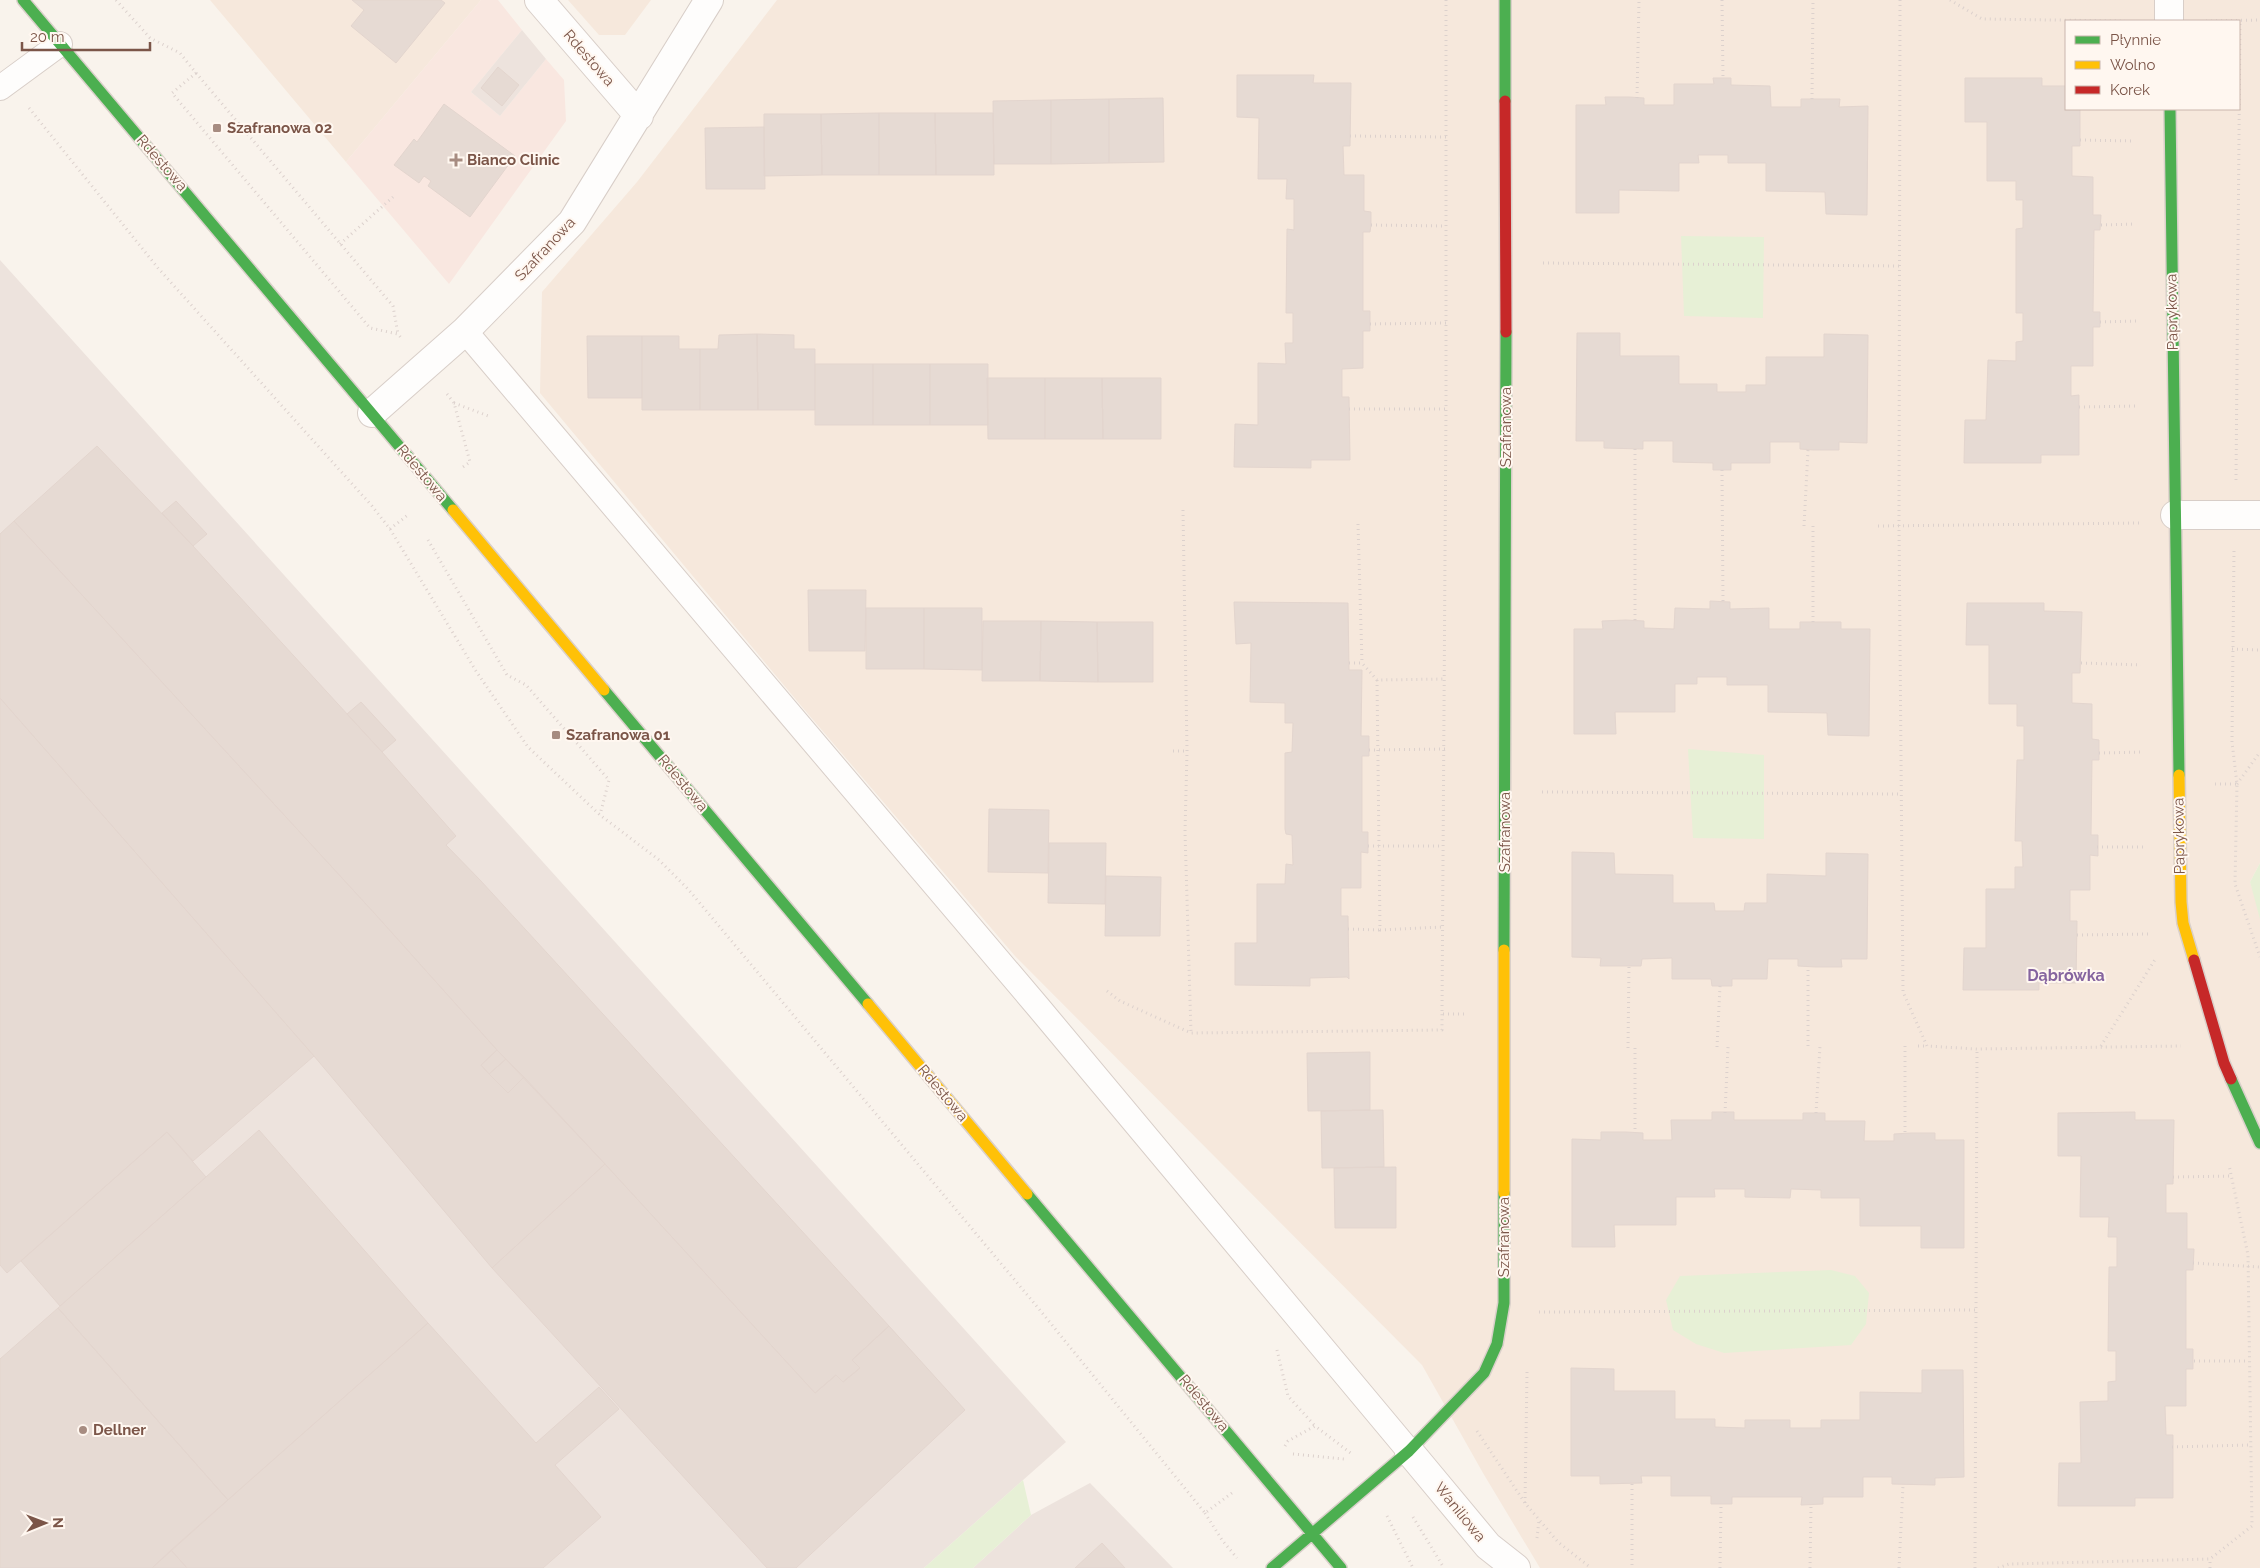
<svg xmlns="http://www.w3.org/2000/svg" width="2260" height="1568" font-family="Raleway,sans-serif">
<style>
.residential{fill:#f6e8dc;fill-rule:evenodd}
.commercial{fill:#f9e7e0}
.industrial{fill:#ede3dd}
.green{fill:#e7f0d6}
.building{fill:#e6dad3;stroke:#e3d5ce}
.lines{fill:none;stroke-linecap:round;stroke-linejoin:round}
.lane-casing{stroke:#d8cec8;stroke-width:26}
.street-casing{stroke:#d8cec8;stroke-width:30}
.fast-casing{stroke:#dad0ca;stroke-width:14}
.slow-casing{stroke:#dad0ca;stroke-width:14}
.jam-casing{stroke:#dad0ca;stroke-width:14}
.path{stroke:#dcd1cd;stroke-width:3;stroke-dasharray:1 4;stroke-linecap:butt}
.lane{stroke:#fefdfc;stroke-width:24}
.street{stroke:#fefdfc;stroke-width:28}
.fast{stroke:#4caf50;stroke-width:11}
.slow{stroke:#ffc107;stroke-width:11}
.jam{stroke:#c62828;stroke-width:11}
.poi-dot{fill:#a78c81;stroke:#fff7f0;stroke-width:2}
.labels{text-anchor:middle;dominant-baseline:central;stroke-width:4;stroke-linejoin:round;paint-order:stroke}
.street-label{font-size:15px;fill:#7b5548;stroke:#fff7f0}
.poi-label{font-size:15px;font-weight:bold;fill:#7b5548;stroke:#fff7f0;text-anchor:start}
.neighbourhood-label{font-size:16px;font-weight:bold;fill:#85649f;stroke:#fff7f0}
</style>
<rect width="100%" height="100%" fill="#f9f3ec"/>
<path class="residential" d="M210,0h271l-135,162z
M568,0h83l-26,35h-26z
M777,0h1483v863l-10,19 10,30v656h-720l-57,-95 -61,-108 -407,-409 -212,-248 -263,-315 2,-101 95,-110zM2066,21h173v88h-173z"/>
<path class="commercial" d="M481,0h17l24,30 -51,62 29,24 46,-57 18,21 2,41 -117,163 -103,-122z"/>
<path class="industrial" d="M522,30l24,29 -46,57 -29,-24z
M0,260l1066,1182 -142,126h-924z
M1090,1483l83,85h-200l58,-53z"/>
<path class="green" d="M1681,236l83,1 -1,81 -79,-2z
M1688,749l76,6v84l-71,-1z
M2260,863v56l-10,-37z
M1831,1270l24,6 14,17 -3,31 -15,21 -127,8 -28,-9 -23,-14 -7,-30 14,-24z
M1023,1480l8,35 -58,53h-49z"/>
<path class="building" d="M352,0h89l4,3 -49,60 -45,-37 13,-16z
M498,67l21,18 -17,21 -21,-18z
M1237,75h77l-1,8h38l-1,63h-7l1,29h20v36l7,1v13l-1,7h-7v79h7v20h-7v37l-21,1v28h7l1,63h-39v8l-77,-1 1,-43 23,1v-62l28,1 -1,-21h8v-30h-7l1,-84 7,1v-31h-8l1,-20h-29l1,-61 -22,-1z
M1713,78h18v7l39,1 1,21h30v-8h39l-1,8 29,-1 -1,109 -41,-1 -1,-22 -59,-1v-28h-38v-8h-30l1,8h-20v28l-60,-1v23h-43v-108h30l-1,-8h24l15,1v7h30v-21h40z
M1965,78h77v8h24v23h14v37h-8v30l21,1v38h8l-1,15h-6l-1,82h7v15h-7v39h-22v30l8,-1v60h-38v8h-77l1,-43h21l2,-60 28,1v-19l7,-1v-28h-7v-84l7,-1v-28h-7v-19h-29v-59h-22z
M1163,98l1,64 -55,1v-64z
M1109,99v64l-58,1v-64z
M1051,100v64h-57l-1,-63z
M444,104l71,52 -45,61 -42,-31 3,-5 -7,-5 -5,7 -25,-18 20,-26 3,3z
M879,113v62h-57l-1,-61z
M879,113h56l1,62h-57z
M935,113h58l1,62h-58z
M764,114h57l1,61 -58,1z
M764,127l1,62h-59l-1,-61z
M1577,333h43v23h59v28h38v8h29v-7h20v-28h58v-23l44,1 -1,108 -28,-1v8h-25l-14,-1v-7h-30v21h-39v7h-18v-7l-40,-1v-21h-30v8l-39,-1v-7h-28z
M757,334l1,76h-58v-61h18l1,-14z
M757,334l37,1v14h21v61h-57z
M587,336h55v62h-54z
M642,336h37v13h21v61h-58z
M815,364h58v61h-58z
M873,364h57v61h-57z
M930,364h58v61h-58z
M987,378h58v61h-57z
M1045,378h57l1,61h-58z
M1102,378h59v61h-58z
M97,446l96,100 189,206 74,84 -10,9 35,36 408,445 -37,34 8,8 -17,14 -7,-7 -21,18 -210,-229 -108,-114 -121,-135 -362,-394z
M176,501l31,33 -14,12 -31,-33z
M14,521l362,394 121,135 -16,15 8,9 19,19 16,-16 81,87 -113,104 -178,-212 -314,-358v-164z
M808,590h58l-1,61h-56z
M1710,601l20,1v7l39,-1v21h31v-7h41v7h29l-1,107 -41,-1 -1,-22 -59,-1v-27h-41v-8h-30v7h-22v28h-60l1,22h-42v-105h29l-1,-8 24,-1 18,1v7l30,1 1,-21 35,1z
M1234,602l114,1 1,67h13l-1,66h8v20h-7v76h6v21l-7,-1v36h-20v28h7l1,63 -2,-2 -37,1v8l-75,-1v-42h22v-59h28l1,-20 7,1 -1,-30 -6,-1 -1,-5v-76l7,-1 1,-29h-8v-20l-35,-1 1,-59 -15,1z
M1967,603h77v8l38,1 -2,61h-8v30l20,1v35l7,1v20h-7l-1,75h7v21l-8,-1v35h-20v31h7l-1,62h-37v7h-76l1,-42h22v-59h29v-22h8l-1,-26h-7l2,-81h7v-34h-7v-22h-28v-59h-23z
M866,608h58v61h-58z
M924,608h58v62l-58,-1z
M983,621h58l-1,60h-58z
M1041,621l56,1 1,60 -58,-1z
M1097,622h56v60h-55z
M0,698l314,358 -121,105 -26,-29 -160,141 -7,-8z
M361,702l35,38 -14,12 -35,-38z
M989,809l60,1 -1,63 -60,-1z
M1049,843h57l-1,61 -57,-1z
M1572,852l42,1 1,21 58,1v28h41l1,8h29l1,-8h22v-29l59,2v-23l42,1 -1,105h-26l1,8h-26l-18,-1v-7h-30l-1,20h-35v7h-20l-1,-7h-39v-21l-30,1 -1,7h-41l1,-8 -29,-1z
M1106,876l55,1 -1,59h-55z
M497,1050l9,9 -17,15 -8,-9z
M1370,1052v58l-62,1 -1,-58z
M506,1059l18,18 -16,16 -19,-19z
M1383,1110l1,57 -62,1 -1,-57z
M1712,1112h22v8h69v-7h22v8h40l-1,20h30v-7l17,-1h24v7h29v108h-43v-22h-61v-28h-39v-8l-30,-1 -1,9 -45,-1v-8h-31l1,8h-39v28h-62l1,22h-43v-108l29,1v-8h25l17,1v7h29l-1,-20h41z
M2135,1112v8h39l-1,64h-7v29h21v36h7l-1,21h-7v79h7v20h-7v37h-21l1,29h7v63h-38v8h-77l1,-43h22l-1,-61 28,-1v-19l8,-1v-30h-8l1,-84h8v-30h-9l1,-20h-29l1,-61h-23v-43z
M259,1130l169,193 -200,177 -170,-192z
M167,1132l39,45 -146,129 -39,-45z
M605,1164l210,229 21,-18 7,7 17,-14 -8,-8 37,-34 76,84 -169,158h-29l-275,-300z
M1396,1167v61h-61l-1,-60z
M58,1308l170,192 -76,68h-152v-209z
M428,1323l108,120 63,-56 20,22 -64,56 46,52 -58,51h-356l-16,-18z
M1571,1368l43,1v22h61v28h40v8l30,1v-8h45v8h31v-8h39v-28l62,1v-23h41l1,107 -29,1v7l-43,-1v-7h-29v20h-40v7l-22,1 1,-8h-70v7h-21v-8h-40v-20h-30l1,7 -42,1v-8h-29z
M1102,1543l23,25h-50z
M171,1550l16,18h-35z"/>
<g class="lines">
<g class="lane-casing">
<path id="lane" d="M0,88l60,-44
M465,331l574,677 370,443"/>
</g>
<g class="street-casing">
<path id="street" d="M539,0l100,116
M2169,0v21
M372,413l93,-82 107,-109 137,-222
M2175,515h85
M1409,1451l79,95 28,22"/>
</g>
<g class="fast-casing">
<path id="fast" d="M23,0l430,510
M1505,0v101
M2170,109l9,666
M604,690l264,314
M1504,950l2,-618
M2231,1079l29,64
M1027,1194l314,374
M1272,1568l137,-117 75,-78 13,-29 7,-41v-110"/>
</g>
<g class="slow-casing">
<path id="slow" d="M453,510l151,180
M2179,775l2,127 2,21 11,37
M868,1004l159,190
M1504,1193v-243"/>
</g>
<g class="jam-casing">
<path id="jam" d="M1505,101l1,231
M2194,960l30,103 7,16"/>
</g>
<path class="path" d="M116,0l34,38 30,15 16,20 -24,20 198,235 28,6 4,5
M1446,0v409l-4,605h25
M1722,0l1,78
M1900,0l-1,526 4,466 24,54 50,3 204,-3
M1950,0l32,19 143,2
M2206,21l54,-1
M196,73l197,233 5,28
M1637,98l2,-98
M1812,99l1,-99
M29,108l129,160 214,238 18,23 86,142 52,76 72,68 59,45 29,29 351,420 166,204 27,-20
M1350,136l97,1
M2080,140l53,1
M1371,225l75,1
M2101,225l35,-1
M340,244l53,-47
M1543,263l356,3
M2100,322l37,-1
M1370,324l76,-1
M447,394l7,9 16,59 -7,5
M454,403l37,14
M2079,407l58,-1
M1349,409h97
M1635,449v172
M1722,470l1,131
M2236,480l4,-460
M1183,510l4,241 -2,81 6,201
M1358,524l4,139
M1804,526l4,-76
M1878,526l261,-3
M390,529l19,-15
M428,540l79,135 19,10 83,95 -9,35
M2234,551l-2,191 5,42 -2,100 25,73
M1813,622v-96
M2232,649l28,1
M1349,663h13l15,17 68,-1
M2081,663l60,2
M1377,680l3,250 63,-3
M1369,750l76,-1
M1173,751h14
M2099,753l45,-1
M2215,784h22
M2237,784l23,-32
M1542,792l359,2
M1368,846h75
M2097,847h46
M1348,929l32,1
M2077,935l71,-1
M1107,991l13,10 71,32 251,-3v-16
M1808,1046v-80
M1905,1046v88
M1918,1046h9
M2101,1046l55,-88
M1717,1047l3,-61
M1628,1048l1,-83
M1635,1048v85
M1725,1113l3,-66
M1816,1113l4,-67
M2173,1177l59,-1
M2193,1263l67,4
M1539,1312l436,-2
M1277,1350l11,46 27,30
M2194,1361h55
M1477,1431l48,72 33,39 33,26
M1285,1446l3,-5 27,-15 37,28
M2172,1447l78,-2
M1293,1454l51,5
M1632,1484v84
M1525,1503l2,-132
M1205,1513l17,27 15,18
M1387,1516l26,52
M1413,1517l31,51
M1537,1538l2,-18
M1720,1568l1,-64
M1810,1568l1,-64
M1899,1568l4,-83
M1975,1568l2,-519
M1998,1568l11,-4 201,-5 42,-33 -4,-271 -19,-90
M2210,1568v-9"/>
<use href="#lane" class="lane"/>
<use href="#street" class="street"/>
<use href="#fast" class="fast"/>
<use href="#slow" class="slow"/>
<use href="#jam" class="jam"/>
</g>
<g class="poi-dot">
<rect x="212" y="123" width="10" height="10" rx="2.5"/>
<path d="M453.5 152.5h5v5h5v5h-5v5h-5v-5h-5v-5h5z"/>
<rect x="551" y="730" width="10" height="10" rx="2.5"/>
<circle cx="83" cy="1430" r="5"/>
</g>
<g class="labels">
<g class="street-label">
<text transform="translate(589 58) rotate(49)">Rdestowa</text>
<text transform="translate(162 163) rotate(49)">Rdestowa</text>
<text transform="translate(545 249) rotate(-47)">Szafranowa</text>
<text transform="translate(2172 312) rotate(-91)">Paprykowa</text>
<text transform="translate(1506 427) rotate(-90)">Szafranowa</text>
<text transform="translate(422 473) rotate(50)">Rdestowa</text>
<text transform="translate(683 783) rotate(50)">Rdestowa</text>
<text transform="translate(1505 832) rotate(-90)">Szafranowa</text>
<text transform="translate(2179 836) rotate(-91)">Paprykowa</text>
<text transform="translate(943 1093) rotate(50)">Rdestowa</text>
<text transform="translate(1504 1237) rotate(-90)">Szafranowa</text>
<text transform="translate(1204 1403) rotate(50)">Rdestowa</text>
<text transform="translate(1460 1512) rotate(51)">Waniliowa</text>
</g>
<g class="poi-label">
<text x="227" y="128">Szafranowa 02</text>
<text x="467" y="160">Bianco Clinic</text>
<text x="566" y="735">Szafranowa 01</text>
<text x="93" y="1430">Dellner</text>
</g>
<g class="neighbourhood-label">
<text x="2066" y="975">Dąbrówka</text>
</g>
</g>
<rect x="2065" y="20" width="175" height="90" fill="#fff7f0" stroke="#cab6ad"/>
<rect x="2075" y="36" width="25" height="8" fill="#4caf50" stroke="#cab6ad"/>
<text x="2110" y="45" font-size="15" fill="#7b5548">Płynnie</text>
<rect x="2075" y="61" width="25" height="8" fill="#ffc107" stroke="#cab6ad"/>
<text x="2110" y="70" font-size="15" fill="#7b5548">Wolno</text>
<rect x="2075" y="86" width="25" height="8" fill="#c62828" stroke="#cab6ad"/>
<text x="2110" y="95" font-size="15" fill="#7b5548">Korek</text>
<g transform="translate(45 1523) rotate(89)" stroke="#fff7f0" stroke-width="4" paint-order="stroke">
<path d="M0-4L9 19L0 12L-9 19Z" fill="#7b5548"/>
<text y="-8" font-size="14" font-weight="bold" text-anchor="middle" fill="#7b5548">N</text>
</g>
<path d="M22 42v8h128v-8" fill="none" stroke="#7b5548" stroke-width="2.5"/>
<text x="30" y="42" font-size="15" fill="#7b5548" stroke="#fff7f0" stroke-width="4" paint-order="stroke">20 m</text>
</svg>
